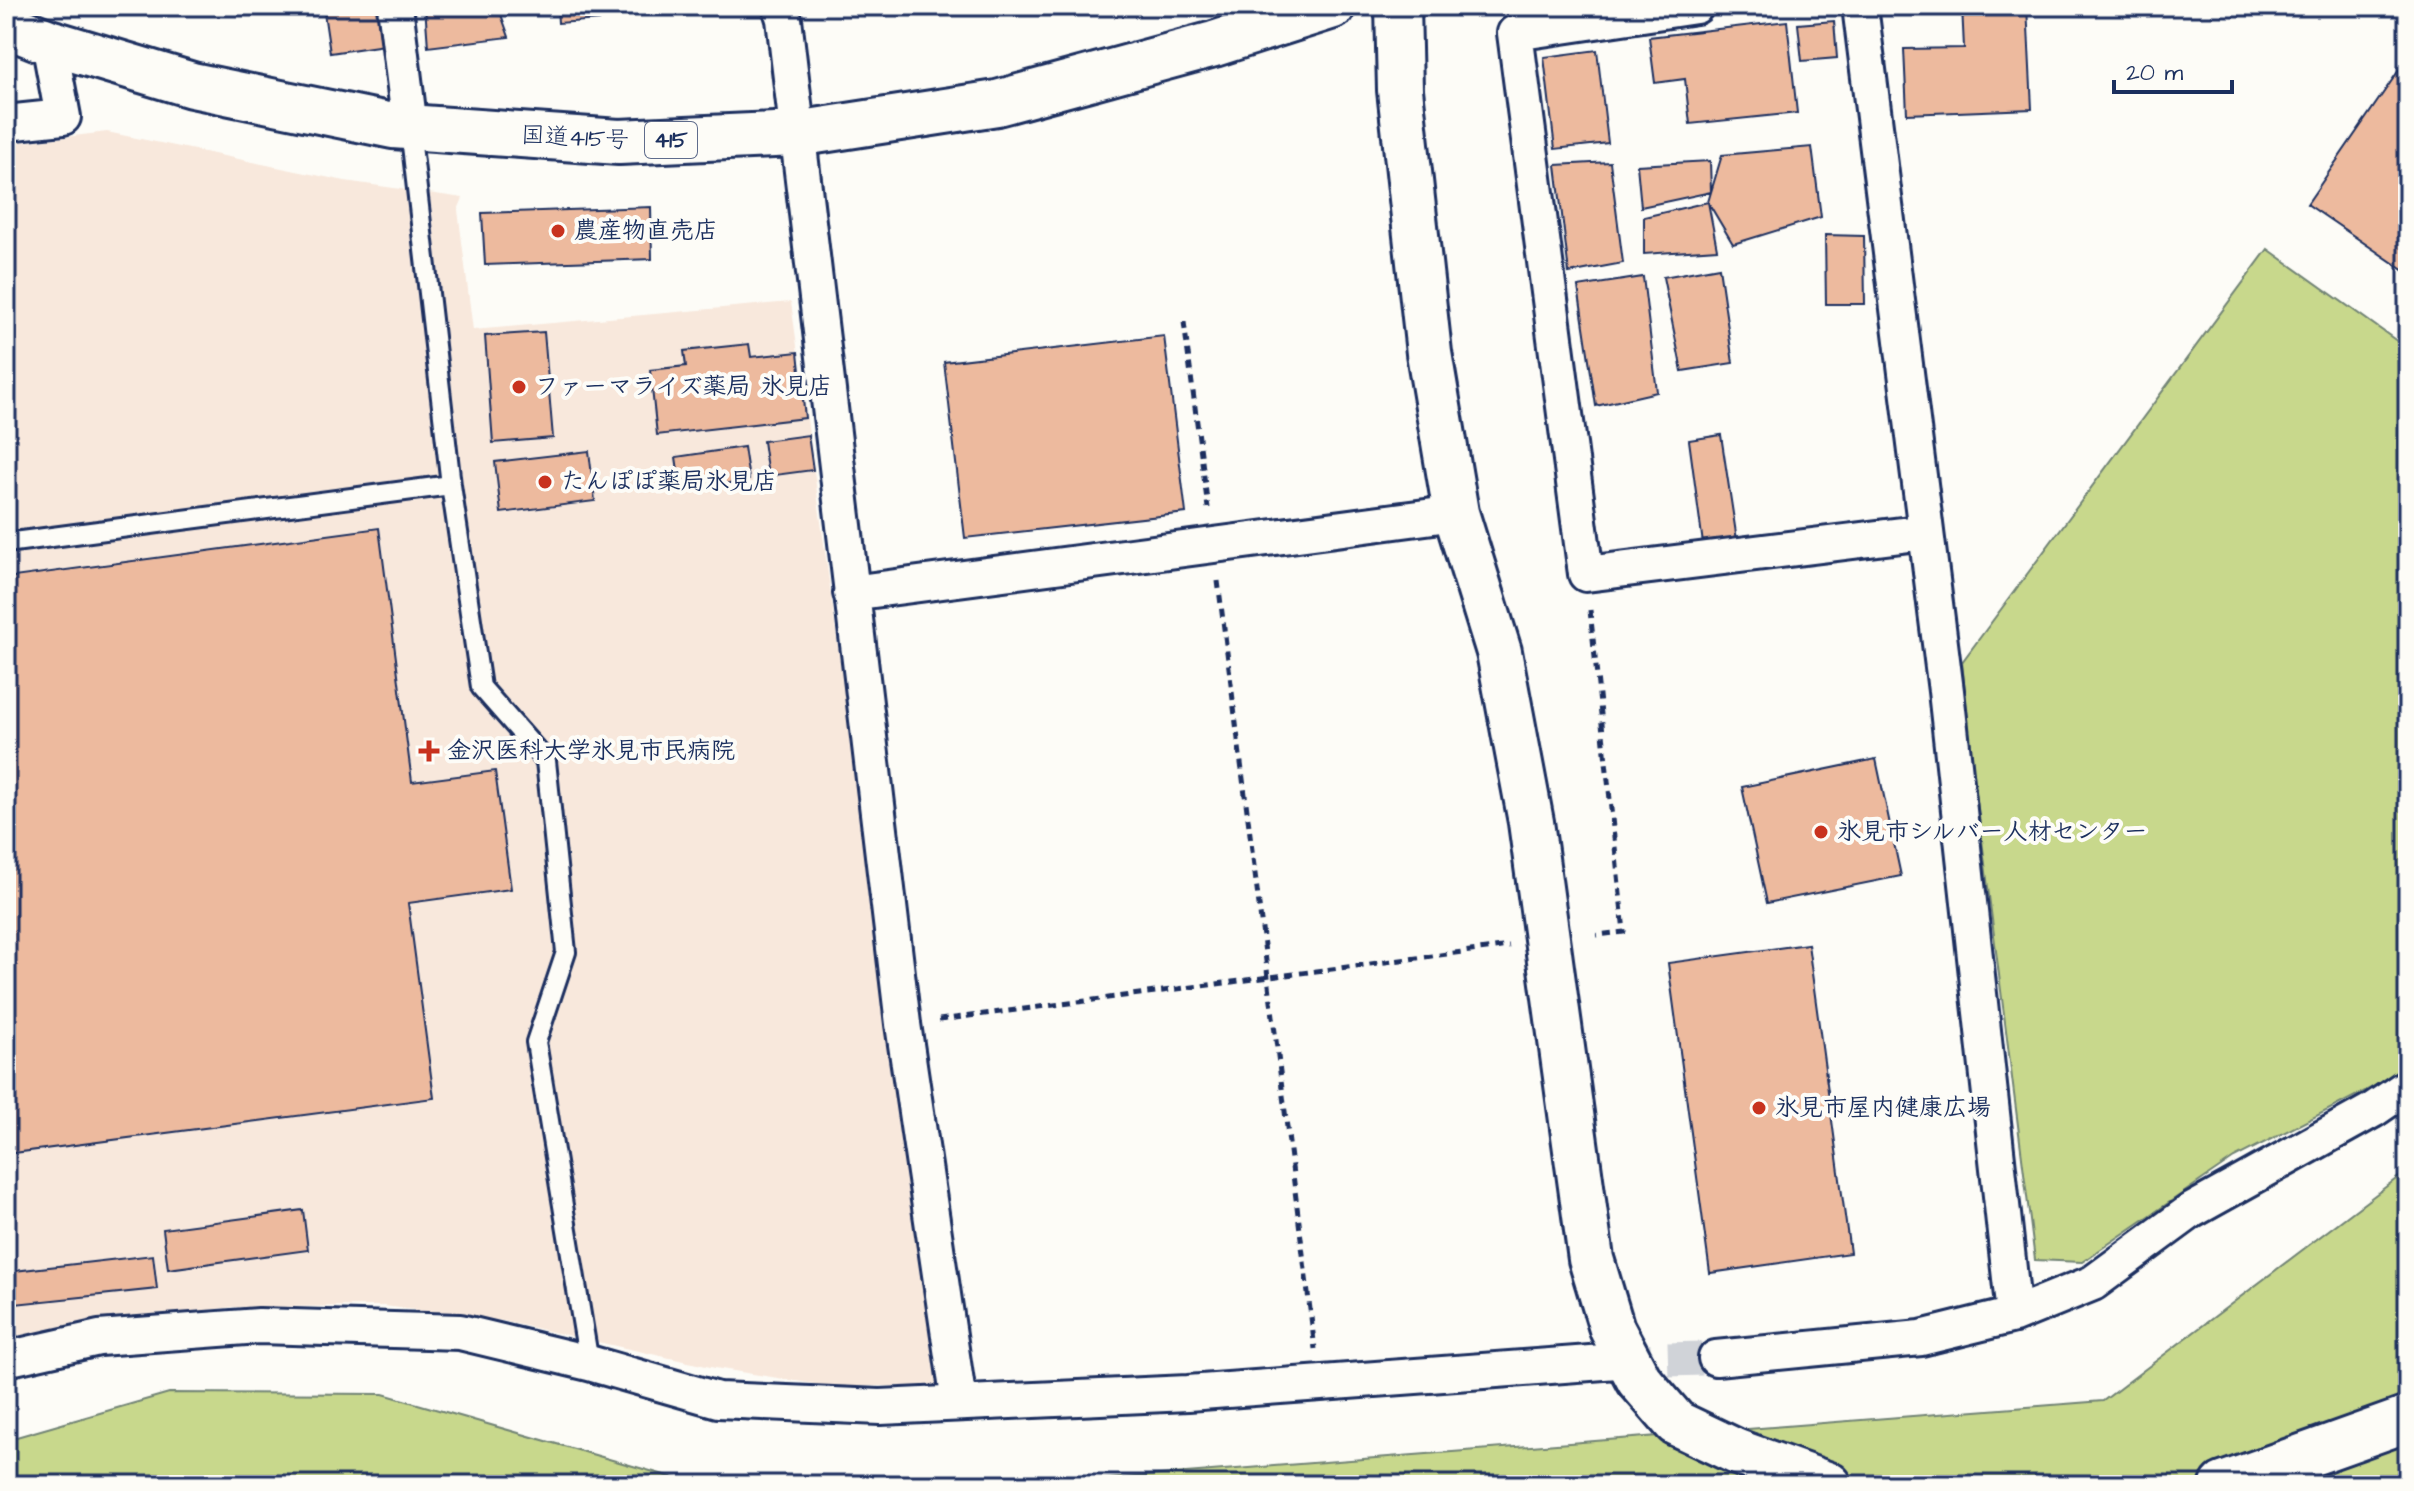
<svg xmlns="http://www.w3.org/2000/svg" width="2414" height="1491" font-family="'Architects Daughter','Klee One',sans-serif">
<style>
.built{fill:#f8e8dc}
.green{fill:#c8d88c;stroke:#728475;stroke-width:2}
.building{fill:#edba9e;stroke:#1b2f5e;stroke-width:2}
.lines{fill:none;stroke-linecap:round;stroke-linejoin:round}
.minor-tunnel{stroke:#d0d3d8;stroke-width:34;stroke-dasharray:34 17;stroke-linecap:butt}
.service-casing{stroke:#1b2f5e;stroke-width:24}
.minor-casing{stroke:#1b2f5e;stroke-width:40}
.tertiary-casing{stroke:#1b2f5e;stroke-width:50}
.trunk-casing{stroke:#1b2f5e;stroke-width:50}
.path{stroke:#1b2f5e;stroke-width:5;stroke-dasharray:8 6;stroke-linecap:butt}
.service{stroke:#fdfcf7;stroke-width:18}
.minor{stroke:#fdfcf7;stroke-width:34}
.tertiary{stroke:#fdfcf7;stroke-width:44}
.trunk{stroke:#fdfcf7;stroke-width:44}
.poi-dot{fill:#c8321e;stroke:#fdfcf7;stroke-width:3}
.labels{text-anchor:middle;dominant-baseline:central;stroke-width:8;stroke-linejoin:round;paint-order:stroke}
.shield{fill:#fdfcf7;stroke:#5f6c8c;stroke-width:2}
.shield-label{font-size:22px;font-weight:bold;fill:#1b2f5e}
.street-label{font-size:24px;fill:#1b2f5e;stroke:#fdfcf7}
.poi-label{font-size:24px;font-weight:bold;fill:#1b2f5e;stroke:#fdfcf7;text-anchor:start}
</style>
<rect width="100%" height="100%" fill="#fdfcf7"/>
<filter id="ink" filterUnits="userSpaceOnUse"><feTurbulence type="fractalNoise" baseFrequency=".0125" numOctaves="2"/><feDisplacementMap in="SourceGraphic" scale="16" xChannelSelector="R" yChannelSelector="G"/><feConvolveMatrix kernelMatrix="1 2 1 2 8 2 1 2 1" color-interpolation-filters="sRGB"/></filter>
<g filter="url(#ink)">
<path class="built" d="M107,132l238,49 118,17 -5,12 15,120 318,-28 148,1084h-112l-112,-18 -212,-47 -119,-15 -152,1 -226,30v-1193z"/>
<path class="green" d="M2268,249l140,100v720l-174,89 -152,104 -47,-2 -63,-499 -10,-99z
M2408,1170v315h-1375l1070,-84z
M169,1393l214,1 316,91h-693v-45z"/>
<path class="building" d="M323,6h84l5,35 -82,12z
M425,6h73l11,31 -81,10z
M557,6h41l1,14 -41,3z
M1962,6h65l5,103 -125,5 -3,-65 60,-1z
M1787,21l10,92 -107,11 -5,-45 -30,4 -6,-46z
M1834,21l3,37 -35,3 -4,-37z
M1597,50l11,93 -53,6 -11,-92z
M2408,57v216l-101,-69z
M1812,147l9,70 -88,27 -25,-42 14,-47z
M1710,161l1,31 -70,15 -4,-42z
M1610,162l13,101 -54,10 -13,-108z
M1708,202l9,47 -73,5v-37z
M651,207l1,52 -167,6 -3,-52z
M1825,235l39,1 1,68h-39z
M1719,267l14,96 -51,8 -19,-94z
M1643,277l14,115 -61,14 -18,-119z
M544,332l9,106 -60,5 -8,-107z
M1164,336l22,177 -221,25 -21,-176z
M749,344l2,13 47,-5 7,66 -148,17 -7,-65 36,-4 -2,-15z
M808,435l5,35 -45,6 -5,-35z
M1721,435l16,105 -34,4 -14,-104z
M744,447l5,33 -68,11 -5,-34z
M589,451l6,50 -94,12 -6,-51z
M379,528l33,254 83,-11 16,118 -103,14 26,195 -428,56v-576z
M1876,759l25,117 -134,27 -25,-116z
M1808,944l42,309 -140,20 -42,-310z
M303,1210l5,40 -140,19 -5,-40z
M153,1255l4,34 -151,16v-33z"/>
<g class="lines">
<path class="minor-tunnel" d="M1617,1361l99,-3"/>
<g class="service-casing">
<path id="service" d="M410,128l41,357 30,202 65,74 20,191 -30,90 53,321
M6,543l445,-58"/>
</g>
<g class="minor-casing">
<path id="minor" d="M395,6l15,122
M780,6l4,13 119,1005 56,379
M1696,6l-181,27 71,541 340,-42
M1860,6l86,685 68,624
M6,123l57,-6 -14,-75
M851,593l605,-80
M1716,1358l205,-20 93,-23 79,-32 98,-72 182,-101 35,-24
M6,1359l93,-21 160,-12 201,6 129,31 129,37 162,7 308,-14 429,-32"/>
</g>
<g class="tertiary-casing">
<path id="tertiary" d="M1398,6l2,84 29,263 27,160 43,139 32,170 60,437 21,70 27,51 37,43 61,29 92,33
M2223,1485l185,-66"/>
</g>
<g class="trunk-casing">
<path id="trunk" d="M6,25l43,17 143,43 201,41 226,16 177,-8 201,-31 217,-59 119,-38"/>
</g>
<path class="path" d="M1184,322l24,186
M1218,581l97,768
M1590,610l34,322 -27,3
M939,1020l570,-74"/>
<use href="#service" class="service"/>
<use href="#minor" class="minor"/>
<use href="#tertiary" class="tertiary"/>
<use href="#trunk" class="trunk"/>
</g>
</g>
<g class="poi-dot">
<circle cx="558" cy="231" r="8"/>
<circle cx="519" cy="387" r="8"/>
<circle cx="545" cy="482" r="8"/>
<path d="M425 739h8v8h8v8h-8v8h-8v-8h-8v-8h8z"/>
<circle cx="1821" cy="832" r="8"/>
<circle cx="1759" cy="1108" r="8"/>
</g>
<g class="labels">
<rect class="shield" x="645" y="122" width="52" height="36" rx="6"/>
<g class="shield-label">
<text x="671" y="140">415</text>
</g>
<g class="street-label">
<text transform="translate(575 138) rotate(3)">国道415号</text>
</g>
<g class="poi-label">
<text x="574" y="231">農産物直売店</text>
<text x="535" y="387">ファーマライズ薬局 氷見店</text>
<text x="561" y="482">たんぽぽ薬局氷見店</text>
<text x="447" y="751">金沢医科大学氷見市民病院</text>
<text x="1837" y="832">氷見市シルバー人材センター</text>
<text x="1775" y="1108">氷見市屋内健康広場</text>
</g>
</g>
<rect width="2414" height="1491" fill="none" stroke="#fdfcf7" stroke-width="32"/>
<rect x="16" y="16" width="2382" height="1459" fill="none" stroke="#1b2f5e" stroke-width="3" filter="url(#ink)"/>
<path d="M2114 80v12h118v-12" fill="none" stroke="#1b2f5e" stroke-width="4"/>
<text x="2126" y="80" font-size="24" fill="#1b2f5e" stroke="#fdfcf7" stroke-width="6" paint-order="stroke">20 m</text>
</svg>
